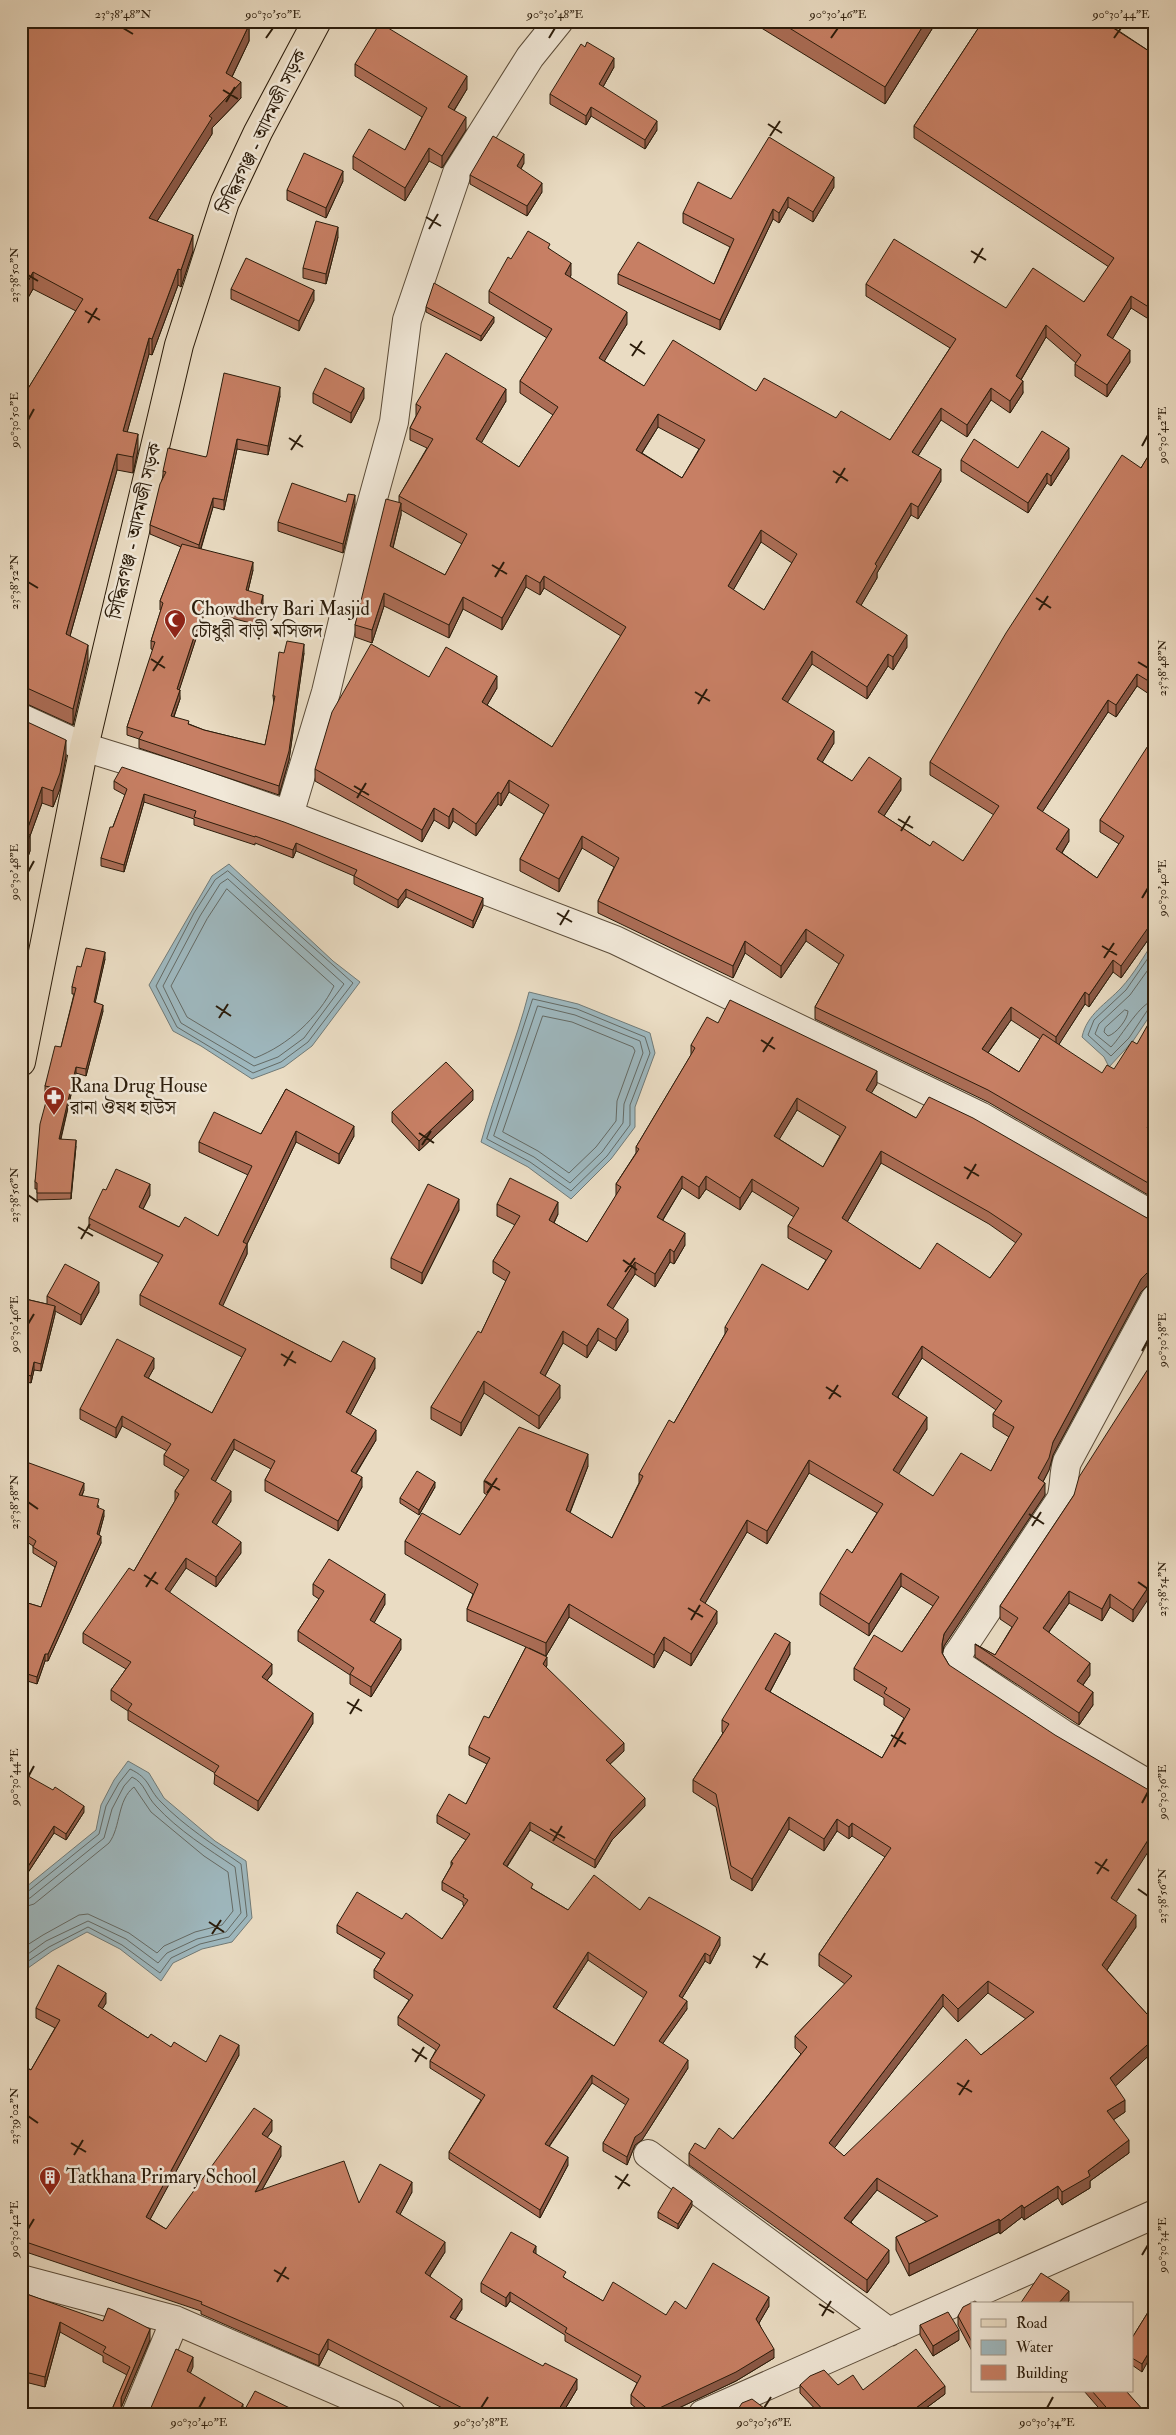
<svg xmlns="http://www.w3.org/2000/svg" width="1176" height="2435" font-family="'IM FELL Double Pica','Noto Serif Bengali',serif">
<style>
.water{fill:#9eb8bf;stroke:#707a77}
.lines{fill:none;stroke-linecap:round;stroke-linejoin:round}
.shore{stroke:#646a65;stroke-width:1}
.street-casing{stroke:#5b4c39;stroke-width:30}
.primary-casing{stroke:#2b1c0b;stroke-width:30}
.street{stroke:#f1e8d8;stroke-width:28}
.primary{stroke:#eadcc3;stroke-width:28}
.wall{fill:#ab6d56;stroke:#2b1c0b;fill-rule:evenodd}
.shaded-wall{fill:#8b5946;stroke:#2b1c0b}
.building{fill:#c77f64;stroke:#2b1c0b;fill-rule:evenodd}
.ticks{fill:none;stroke:#2b1c0b;stroke-width:2}
.labels{text-anchor:middle;dominant-baseline:central;stroke-width:5;stroke-linejoin:round;paint-order:stroke}
.street-label{font-size:19px;fill:#2b1c0b;stroke:#f1e8d8}
.poi-label{font-size:19px;fill:#2b1c0b;stroke:#f1e8d8;text-anchor:start}
.neatline{fill:none;stroke:#2b1c0b;stroke-width:2}
.ticks-label{font-size:12px;text-anchor:middle;fill:#2b1c0b}
</style>
<rect width="100%" height="100%" fill="#eadcc3"/>
<filter id="stains"><feTurbulence type="fractalNoise" baseFrequency=".004" numOctaves="4"/><feColorMatrix values="0 0 0 0 .2 0 0 0 0 .09 0 0 0 0 .02 0 0 0 .5 -.17"/></filter>
<radialGradient id="worn" r=".72"><stop offset=".6" stop-color="#630" stop-opacity="0"/><stop offset="1" stop-color="#630" stop-opacity=".3"/></radialGradient>
<path class="water" d="M229,864l104,97 27,21 -48,64 -28,21 -32,12 -51,-33 -28,-15 -24,-46 63,-109z
M1155,939v69l-22,33 -24,26 -5,-10 -22,-20c5,-23 24,-33 39,-49 13,-14 23,-32 34,-49z
M529,992l49,12 72,29 5,20 -20,54v20l-24,32 -40,40 -43,-32 -47,-25c14,-51 35,-99 48,-150z
M128,1761l21,12 15,25 51,43 31,20 6,57 -20,24 -30,7 -29,14 -12,18 -41,-32 -33,-17 -35,19 -31,22v-82l75,-61 5,-25 13,-25z"/>
<g class="lines">
<path class="shore" d="M228,871l125,112 -45,59 -27,20 -28,11 -76,-46 -21,-41 38,-73 21,-33z
M228,879l116,105 -40,54 -26,19 -24,9 -73,-43 -18,-37 37,-70 20,-32z
M227,889l107,97c-16,32 -46,59 -79,72l-68,-41 -16,-31 36,-67z
M1155,948l-29,42 -32,30 -6,15 23,21 18,-18 20,-30 6,-2
M1155,960l-25,35 -31,29 -4,10 16,13c11,-11 30,-46 44,-47
M533,999l44,10 68,28 5,16 -20,52v20l-23,31 -36,35 -41,-29 -43,-23z
M538,1006l37,9 65,26 3,12 -19,51 -1,19 -21,29 -32,31 -36,-26 -40,-21z
M1125,1010l3,1c0,8 -12,23 -20,25l-4,-4 1,-4z
M543,1016l29,6 61,25 2,4 -18,50 -1,20 -20,26 -27,26 -31,-22 -35,-19z
M21,1894l5,-1 73,-59 7,-28 13,-23 11,-14c21,10 17,19 31,33 23,24 53,43 80,62l6,52 -18,21 -29,7 -29,14 -11,15 -38,-28 -34,-18 -39,20 -28,19
M21,1900l9,-2 74,-60 8,-29 12,-23 8,-9c13,6 14,19 24,29 22,24 52,43 79,61l6,46 -15,19 -29,7 -30,14 -9,10 -32,-24 -38,-18 -42,20 -25,18
M21,1908l13,-4 75,-61c12,-16 8,-43 25,-56l17,25 53,44 24,16 5,39 -11,14 -27,7 -31,14 -7,7 -28,-20 -41,-19 -9,1 -36,20 -22,14"/>
<g class="street-casing">
<path id="street" d="M21,718l63,29 103,32 102,36 326,125 365,176 175,101
M289,815l37,-123 41,-172 27,-98 13,-102 50,-147 73,-116 29,-36
M1155,1299l-88,163c-4,13 -2,25 -6,37l-101,152 -3,4 1,9 105,70 92,54
M648,2154l241,178
M21,2279l154,41 216,94
M136,2414l39,-94
M703,2414l452,-200"/>
</g>
<g class="primary-casing">
<path id="primary" d="M21,1062l63,-315 95,-402 46,-143 33,-70 59,-111"/>
</g>
<use href="#street" class="street"/>
<use href="#primary" class="primary"/>
</g>
<path class="wall" d="M21,21h229l-1,3v17l-17,36 9,21 -29,30v6l-55,87 36,30 -12,36 -3,-2 -26,70 -3,-1 -22,78 11,18 -5,23 -16,-3 -47,166 18,25 -15,64 -46,-21 -6,-1v-303l55,-89 -43,-22 -12,21z
M750,21h182v8l-47,75z
M983,21h138l-5,8 39,26v268l-24,-15 -19,31 18,23 -23,35 -32,-21v-12l1,-1 -30,-26 -25,43 2,13 -13,20 -19,-13 -24,37 -26,-17 -23,36 23,25 -23,38 -7,-4 -34,58v5l-16,27 46,42 -14,23 -5,-4 -21,33 -55,-35 -25,38 47,41 -12,19 30,19 49,9 -17,26 46,30 33,15 31,-46 -64,-40v-13l211,-294 14,-23v253l-18,-12 -21,31 -8,-5 -66,100 27,29 -7,12 35,25 22,-34 -19,-12v-12l55,-81v191l-34,48 -8,-6 -24,35 -4,-3 -26,40 96,90v65l-167,-97 -173,-83v-12l24,-43 -33,-23 -25,37 -36,-25 -12,25 -135,-65v-12l16,-34 -32,-19 -23,44 -39,-21v-12l24,-45 -35,-22 -8,14 -3,-2 -22,32 -23,-15 -4,8 -15,-9 -12,22 -107,-61v-12l114,-92 68,11 -10,17 65,42 69,-111 -77,-48 -4,7 -14,-8 -24,43 -39,-21 -14,29 -65,-32 -12,37 -17,-6v-12l44,-123v-6l28,-48 -17,-8v-12l6,-12v-12l90,-3 -25,42 38,24 34,-52 -33,-22v-12l27,-43 -58,-35v-12l22,-32 39,-10 21,26 -1,2 57,47 -23,37 40,25 112,5 80,27 54,22 60,-92 -84,-52v-12l140,24 78,-6 25,-35 -195,-129v-12zM658,427l41,22 -17,29 -40,-25zM401,510l61,34 -17,31 -52,-27 8,-33zM761,542l31,21 -28,47 -31,-20zM1011,1020l29,19 -21,33 -31,-19z
M355,64l112,25 -13,22 12,19 -24,38 -13,-7 -24,40 -52,-32v-13l52,-6 17,-33 -67,-41z
M614,67l-11,20 54,43 -12,19 -54,-33 -5,9 -36,-21v-10z
M524,163l-3,6 21,23 -15,24 -57,-32v-9z
M343,181l-17,37 -39,-18v-10z
M834,187l-21,35 -25,-15 -9,16 -6,-4 -53,111 -102,-46v-10l96,10 16,-37 -47,-24v-10l48,-14z
M338,237l-12,47 -23,-6v-10z
M231,289l83,11 -15,31 -68,-32z
M426,307l68,15 -13,19 -55,-29z
M313,393l51,5 -13,25 -38,-20z
M280,396l-12,59 -31,-6 -13,61 -11,-3 -12,42 52,21 -5,21 15,12 -5,22 -53,-14 -26,79 1,9 -6,18 15,7 15,6 61,15 9,-41 -1,-8 11,-43h20l-15,107 -10,35 -140,-47v-9l-12,-4v-8l26,-77 -2,-1v-8l10,-31h-1v-9l21,-54 -31,-13v-9l13,-47v-7l43,-14z
M1069,458l-18,28 -4,-3 -19,30 -67,-42v-11l57,8z
M355,504l-12,49 -65,-22v-9z
M21,719l45,37 -6,33 -7,18 -11,-4 -12,33v15l-7,20v14l-2,8z
M114,781l369,125 -10,22 -67,-31 -8,11 -44,-24v-8l-58,-25 -3,7 -38,-15v2l-61,-20v-6l-50,-17 -20,70 -23,-6v-8l24,-63 -11,-6z
M105,959l-10,43 8,9 -17,65 -10,-3 -15,66 15,7 -5,53 -34,1v-11h-2v-7l13,-89 -3,-1v-6l16,-39 13,-53h-2v-7l9,-20z
M718,1023l159,61 -6,9 45,25 231,100 8,2v64l-8,2 -6,6 -88,163 -4,15 -6,12 2,13 -101,151 -2,7 7,12 168,237 19,25 -29,43 40,44 8,-13v49l-40,36 10,26 -12,8 16,33 -39,28v7l-28,17 -4,-7 -34,22 -2,-3 -22,17 -1,-2 -90,44 -13,-26v-13l31,-15 -50,-32 -26,32 38,40 -22,31 -178,-128v-12l16,-4 28,-10 68,-85 -6,-6v-12l50,-52 -26,-18v-12l66,-97 -33,-21 -3,3 -12,-8 -13,20 -35,-22 -37,62 -21,-12 -15,-72 -23,-15v-12l30,-47 -1,-1v-12l68,-66 -20,38 112,66 22,-40 -20,-13v-7l-30,-18v-12l48,-16 31,-46 -32,-20 -32,50 -49,-31v-12l32,-40 25,-40 -68,-40 -42,71 -20,-12 -42,71 12,20 -26,43 -27,-16 -10,18 -85,-51 -23,39 -17,-8 18,17 -1,2 78,84 -14,13 35,42 -33,34 -17,28 -65,-38 -23,37 26,22 35,21h72l80,35 -10,19 -5,-3 -23,37 5,11 -25,35 26,24 -46,72 -7,5 -8,20 -24,-14v-8l23,-38 -34,-22 -43,64 19,18 -28,53 -91,-59v-7l32,-52 -51,-32v-7l6,-11 -38,-25v-8l11,-17 -35,-22v-8l7,-11 -44,-26v-8l65,-6 40,20 22,-33 -1,-1v-3l-21,-12v-8l9,-16v-4l15,-22 -29,-17v-8l29,-11 21,-40 -18,-9v-8l20,-29 37,-71 -59,-26v-12l6,-15 -68,-40v-13l55,-6 27,-40 -3,-2v-12l104,-15 -18,47 42,25 27,-55v-9l35,-51 51,-89v-7l83,-37 18,-30 -38,-22v-12l6,-9 -42,-26 -12,19 -34,-21 -7,10 -17,-11 -19,32 22,25 -11,19 -4,-2 -15,25 -20,-13 -23,35 16,22 -12,20 -18,-11 -11,18 -24,-15 -18,33 15,22 -21,31 -55,-36 -23,43 -30,-17v-12l50,-74 25,-52 -13,-8v-12l22,-36 -18,-9v-12l61,10 -4,9 33,19 29,-46v-12l20,-31v-6l55,-92v-10zM797,1110l43,26 -17,31 -44,-28zM881,1163l108,61 27,19 -26,35 -70,-9 -73,-47zM922,1358l74,52 -3,4v13l16,10 -18,34 -58,25 -35,-22 29,-45 -29,-32zM588,1960l56,38 -30,48 -58,-37zM988,1993l38,26 -45,36 -137,101 -10,-8 109,-142 15,16z
M286,1089l68,47 -15,28 -43,-22 -49,102v10l-25,52 109,56 44,6 -25,47 26,25 -20,34 6,13 -24,44 -73,-40v-11l6,-11 -37,-20 -19,33 16,19 -15,24 25,28 -25,34 -30,-19 -17,24 103,82 -5,6 46,43 -55,88 -44,-27 1,-11 -87,-53v-9l-17,-11v-10l15,-21 -43,-26v-10l51,-62 41,-70v-10l9,-14 -20,-12v-10l3,-4 -45,-25 -6,12 -36,-19v-10l74,-41 -6,10 64,35 30,-56 -102,-52v-10l19,-32 -70,-35v-10l17,-28 44,5 -7,14 36,18 39,9 30,-61 -49,-23v-10l62,-8z
M473,1100l-54,51 -27,-29v-10z
M459,1210l-37,74 -31,-16v-10z
M99,1292l-18,33 -26,-14v3l-14,57 -7,-1 -3,13 -10,-2v-83l26,6v-8z
M1155,1358l-22,264 -23,-15 -8,14 -33,-18 -20,29 41,43 -7,10 10,20 -14,20 -104,-68v-13l20,11 17,-28 -12,-8v-13l74,-111z
M21,1460l63,30 -2,6 17,10 -1,2 6,8 -5,19 2,8 -53,118h-3l-8,23 -16,-5v-78l20,6 14,-40 -22,-14v-7l-12,-8z
M435,1487l-16,28 -19,-12v-5z
M313,1584l72,20 -11,18 27,27 -30,48 -21,-13v-9l-52,-34v-10l21,-32 -6,-4z
M1155,1747v23l-5,-3v-12z
M21,1772l63,40 -18,28 -12,-7 -27,41 -6,-3z
M106,2003l-4,6 46,29 23,9 35,15 33,-7 -89,164 16,10 106,-98 -5,6 14,19 -19,34 97,13 53,-11 -12,22 45,38 -15,24 32,33 -7,11 122,69 -15,25h-108l-126,-65 -9,17 -118,-52v-3l-178,-60 -2,3v-189l10,5 24,-42 -19,-10v-10z
M692,2206l-14,23 -20,-11v-6z
M536,2254l30,25 37,22 63,14 20,-6 83,-3 -10,17 15,35 -38,23 -70,33h-23l-12,-10v-9l6,-12 -72,-42v-6l-55,-34 -4,6 -25,-15v-9z
M21,2292l129,48 -29,68 2,5 -13,1 17,-39 -24,-13v-6l-43,-24 -15,55 -24,-6z
M1155,2301l-13,71 -10,-7v-27z
M972,2304v47l-14,-26v-9z
M920,2325l39,15 -26,16 -13,-21z
M800,2385h38l25,5 82,4 -27,20h-98l-20,-21z
M1084,2391h42l19,23h-41z"/>
<path class="shaded-wall" d="M241,21h9l-9,15z
M926,21h6v8l-47,75v-17z
M1113,21h8l-11,17v-12z
M249,25v16l-23,48v-16z
M614,58v9l-15,27v-10z
M467,76v13l-19,31v-13z
M241,82v16l-29,30v6l-63,100v-16l60,-102z
M591,107v9l-5,9v-9z
M466,117v13l-24,38v-12z
M657,121v9l-12,19v-9z
M429,148v13l-24,40v-13z
M524,154v9l-7,12v-9z
M343,171v10l-17,37v-10z
M834,177v10l-21,35v-10z
M542,183v9l-15,24v-10z
M788,197v10l-9,16v-10z
M773,209v10l-53,111v-10z
M338,227v10l-12,47v-10z
M193,235v16l-12,36v-17z
M571,263v12l-6,11v-12z
M178,269v16l-26,70v-16z
M33,272v17l-12,21v-16z
M314,290v10l-15,31v-10z
M1131,296v12l-24,40v-13z
M627,312v12l-28,46v-12z
M494,317v5l-13,19v-5z
M1046,325v12l-30,51v-12z
M149,338v16l-26,93v-16z
M1130,350v12l-23,35v-12z
M1023,381v12l-13,20v-12z
M280,387v9l-12,59v-9z
M364,388v10l-13,25v-10z
M991,388v12l-24,37v-12z
M506,389v12l-30,51v-13z
M941,408v12l-29,45v-13z
M658,414v13l-22,35v-12z
M138,434v16l-5,23v-16z
M237,439v10l-13,61v-10z
M1069,448v10l-18,28v-10z
M117,454v16l-51,180v-16z
M941,469v12l-23,38v-12z
M1047,473v10l-19,30v-10z
M355,495v9l-12,49v-9z
M213,498v9l-14,47v-9z
M401,503v12l-11,44v-13z
M911,503v12l-34,58v5l-21,36v-12l19,-38z
M761,530v12l-33,57v-13z
M253,562v8l-7,29v-9z
M526,575v12l-24,43v-12z
M544,576v12l-4,7v-12z
M384,593v13l-12,37v-13z
M263,595v8l-5,22v-9z
M463,597v12l-14,29v-13z
M205,603v8l-28,86v-8z
M907,635v12l-14,23v-13z
M304,644v9l-15,107 -10,35v-9z
M88,645v16l-15,64v-16z
M812,651v13l-30,47v-12z
M888,654v12l-21,33v-12z
M1137,674v12l-21,31v-12z
M497,676v12l-15,26v-12z
M180,690v9l-9,25v-8z
M1108,700v12l-71,108v-12z
M834,731v12l-17,28v-12z
M66,740v16l-6,33 -7,18v-16z
M901,778v12l-23,35v-13z
M509,780v12l-8,14v-12z
M42,787v16l-12,33v15l-7,20v14l-2,8v-32l5,-28z
M498,792v12l-22,32v-12z
M144,794v8l-20,70v-7z
M434,808v12l-12,22v-12z
M453,808v13l-4,8v-12z
M1069,829v12l-13,21v-13z
M582,836v12l-23,44v-13z
M296,843v8l-3,7v-8z
M406,889v8l-8,11v-8z
M483,898v8l-10,22v-7z
M1155,905v25l-34,48v-12z
M806,929v12l-25,37v-12z
M745,941v12l-12,25v-12z
M105,952v7l-11,49v-6z
M1113,960v12l-24,35v-12z
M1085,992v12l-29,45v-12z
M103,1005v6l-17,65v-7z
M1011,1007v13l-29,41v-12z
M76,1067v6l-17,72v-6z
M877,1071v13l-11,18v-12z
M473,1090v10l-54,51v-10z
M797,1098v12l-23,38v-12z
M1155,1114v13l-8,14v-13z
M354,1126v10l-15,28v-10z
M296,1131v11l-49,102v10l-28,60v-10l24,-62z
M76,1140v6l-5,53v-6z
M881,1151v12l-39,68v-13z
M682,1176v12l-25,41v-12z
M706,1176v13l-7,10v-12z
M752,1179v12l-12,19v-12z
M150,1184v11l-11,22v-10z
M459,1199v11l-37,74v-11z
M558,1202v12l-9,18v-12z
M685,1233v12l-11,19v-12z
M670,1249v13l-15,25v-13z
M635,1262v12l-28,44v-13z
M1154,1271v12l-7,3 -6,6 -88,163 -4,15 -11,21v-13l15,-36 88,-163 6,-6z
M99,1282v10l-18,33v-10z
M55,1306v8l-14,57v-7z
M628,1319v12l-12,20v-12z
M598,1328v12l-11,18v-12z
M563,1331v12l-23,42v-12z
M922,1346v12l-30,48v-12z
M154,1358v10l-10,18v-10z
M375,1358v10l-29,55v-11z
M34,1362v8l-3,13v-7z
M484,1381v12l-23,43v-13z
M560,1385v13l-21,31v-13z
M122,1416v10l-6,12v-10z
M927,1417v12l-34,54v-13z
M376,1430v10l-25,41v-10z
M234,1439v10l-23,40v-10z
M588,1454v12l-22,56v-12z
M809,1460v13l-42,71v-13z
M362,1477v10l-24,44v-10z
M435,1482v5l-16,28v-5z
M84,1483v7l-5,12v-7z
M1045,1483v12l-101,151 -2,10v-12l2,-10z
M231,1491v10l-19,31v-10z
M104,1510v6l-7,25v-7z
M747,1520v12l-47,80v-12z
M101,1536v7l-53,118v-7z
M241,1542v11l-25,34v-10z
M186,1558v10l-21,31v-10z
M901,1573v13l-32,50v-12z
M1155,1577v12l-22,33v-12z
M1069,1591v12l-26,37v-12z
M385,1594v10l-15,26v-10z
M1110,1594v13l-8,14v-12z
M569,1604v13l-23,39v-13z
M717,1611v12l-26,43v-12z
M664,1637v13l-10,18v-13z
M401,1639v10l-30,48v-10z
M790,1642v12l-25,47v-12z
M45,1654v7l-8,23v-7z
M547,1657v8l-4,7v-8z
M1090,1663v12l-13,18v-12z
M272,1664v10l-10,13v-10z
M1093,1692v13l-14,20v-12z
M313,1713v10l-55,88v-10z
M624,1743v8l-18,17v-8z
M645,1798v8l-33,34 -17,28v-8l17,-28z
M84,1806v6l-18,28v-6z
M789,1817v12l-37,62v-12z
M837,1819v12l-13,20v-12z
M530,1822v8l-27,42v-8z
M852,1823v13l-3,3v-12z
M54,1826v7l-27,41v-6z
M1155,1829v12l-44,69v-12z
M1136,1915v12l-34,50v-12z
M720,1937v8l-10,19v-8z
M588,1952v8l-35,54v-7z
M705,1953v8l-26,42v-7z
M988,1981v12l-30,29v-13z
M106,1993v10l-8,13v-10z
M943,1994v12l-114,149v-12z
M687,2001v8l-28,40v-8z
M1155,2038v12l-45,41v-13z
M239,2045v10l-93,172v-10z
M688,2060v8l-46,72 -7,5 -8,20v-8l8,-20z
M592,2075v8l-47,69v-8z
M1125,2100v12l-18,12v-13z
M272,2120v11l-10,14v-11z
M1129,2140v13l-39,28v7l-28,17v-13l26,-21z
M281,2146v10l-26,46v-10z
M568,2157v8l-28,53v-8z
M877,2178v12l-33,40v-12z
M412,2182v10l-16,30v-10z
M1058,2186v12l-34,22v-12z
M692,2201v5l-14,23v-5z
M1022,2205v12l-22,17v-13z
M999,2219v13l-90,44v-12z
M23,2241v10l-2,3v-10z
M445,2242v10l-20,31v-10z
M536,2246v9l-3,-3z
M889,2250v12l-22,31v-13z
M1069,2291v10l-3,3h-8z
M510,2292v9l-4,6v-9z
M769,2297v9l-13,22v-9z
M462,2299v10l-12,18v-10z
M60,2322v10l-15,55v-10z
M150,2329v11l-29,68v-10z
M959,2330v10l-26,16v-10z
M328,2339v10l-9,17v-11z
M1155,2342v7l-13,23v-8z
M774,2349v9l-38,23 -70,33h-15v-2z
M193,2357v10l-6,14v-10z
M577,2379v10l-15,25h-6z
M945,2386v8l-27,20h-10z
M243,2404v10h-5z"/>
<path class="building" d="M21,21h222l6,4 -23,48 15,9 -32,34 3,2 -63,100 44,17 -12,35 -3,-1 -26,70 -3,-1 -26,93 15,3 -5,23 -16,-3 -51,180 22,11 -15,64 -46,-21 -6,-1v-287l62,-101 -50,-27 -12,22z
M778,21h148l-41,66z
M983,21h130l-3,5 45,29v256l-24,-15 -24,39 23,15 -23,35 -32,-21 6,-9 -35,-30 -30,51 7,5 -13,20 -19,-13 -24,37 -26,-17 -29,44 29,17 -23,38 -7,-4 -36,61 2,2 -21,36 51,33 -14,22 -5,-3 -21,33 -55,-36 -30,48 52,32 -17,28 35,22 17,-24 32,21 -23,34 52,34 3,-5 30,20 36,-55 -69,-44 76,-129 116,-178 19,13 14,-23v240l-18,-11 -21,31 -8,-5 -71,108 32,21 -13,20 41,29 27,-42 -24,-16 53,-82 2,1v166l-5,8 5,3v2l-34,48 -8,-6 -24,35 -4,-3 -29,45 -45,-30 -29,42 37,23 24,-38 59,39 5,-8 7,4 18,-28 5,3 18,-32v102l-8,14 8,6v53l-167,-97 -173,-83 29,-52 -38,-26 -25,37 -36,-25 -12,25 -135,-65 21,-43 -37,-22 -23,43 -39,-20 29,-54 -40,-25 -8,14 -3,-2 -22,32 -23,-16 -4,9 -15,-9 -12,22 -107,-61 17,-57 39,-68 58,33 17,-30 51,29 -15,26 70,45 74,-120 -82,-51 -4,7 -14,-8 -24,43 -39,-21 -14,28 -65,-32 -12,37 -17,-5 31,-126 15,4 -11,43 55,29 22,-41 -68,-38 34,-57 -23,-11 11,-21 -5,-3 30,-51 60,36 -30,50 43,28 39,-60 -38,-26 32,-52 -63,-38 19,-34 3,2 17,-28 22,13 -2,4 23,15 -6,11 62,38 -28,46 45,28 29,-46 83,51 8,-13 72,40 5,-7 49,29 66,-101 -90,-55 28,-45 112,69 27,-40 51,34 30,-44 -200,-132zM658,414l47,26 -23,38 -46,-28zM761,530l36,24 -33,56 -36,-24z
M380,23l87,53 -19,31 18,10 -24,39 -13,-8 -24,40 -52,-32 16,-27 36,21 22,-42 -72,-44z
M587,42l27,16 -15,26 58,37 -12,19 -54,-33 -5,9 -36,-22 31,-50 4,3z
M493,136l31,18 -7,12 25,17 -15,23 -57,-31z
M769,137l65,40 -21,35 -25,-15 -9,16 -6,-4 -53,111 -102,-46 20,-32 76,42 20,-45 -51,-26 15,-31 33,17z
M304,153l39,18 -17,37 -39,-18z
M316,221l22,6 -12,47 -23,-6z
M246,258l68,32 -15,31 -68,-32z
M434,283l60,34 -13,19 -55,-29z
M325,368l39,20 -13,25 -38,-20z
M224,373l56,14 -12,59 -31,-7 -13,61 -11,-2 -14,47 -49,-20 10,-41 6,-12 -3,-1 5,-23 38,9 1,-2z
M1042,431l27,17 -18,28 -4,-3 -19,30 -67,-43 13,-21 44,29z
M292,483l54,19 2,-8 7,1 -12,49 -65,-22z
M182,544l71,18 -7,28 17,5 -5,21 -53,-13 -28,86 3,1 -9,26 18,5 -1,3 16,6 61,15 10,-49h-2l6,-44 5,1 3,-12 17,3 -15,107 -10,35 -140,-47 4,-7 -16,-5 28,-85 -4,-1 12,-38 -3,-2z
M21,719l45,21 -6,33 -7,18 -11,-4 -16,46 4,2 -9,26z
M122,767l162,55 199,76 -10,23 -67,-32 -8,11 -44,-24 3,-6 -61,-27 -3,7 -38,-14v1l-61,-20 2,-6 -52,-17 -20,71 -23,-7 9,-31h3l14,-38 -13,-8z
M21,868l2,1 -2,8z
M86,948l19,4 -11,50 9,3 -17,64 -10,-2 -17,72 17,1 -5,53h-34v-10l-2,-1 5,-58 10,-37 -5,-1 10,-40 6,1 15,-59 -4,-1 5,-21 4,1z
M730,1000l147,71 -11,19 50,28 13,-21 44,21 174,100 8,2v51l-8,2 -6,6 -88,163 -4,16 -11,20 7,5 -101,151 -2,10v9l7,12 106,70 92,54 8,2v38l-44,69 25,17 -34,50 45,49 8,-13v37l-45,40 15,22 -18,11 22,29 -41,31 2,5 -28,16 -4,-6 -34,22 -2,-3 -22,16 -1,-2 -90,45 -13,-27 42,-21 -61,-38 -33,40 45,32 -22,30 -178,-127 6,-10 10,6 14,-21 14,11 74,-92 -12,-11 57,-60 -33,-22 72,-106 -39,-25 -3,4 -12,-8 -13,20 -35,-22 -37,62 -21,-13 -15,-72 -23,-14 36,-56 -7,-4 53,-87 15,9 -25,47 117,69 28,-49 -26,-16 3,-5 -33,-20 20,-33 28,17 37,-55 -38,-24 -32,51 -49,-31 27,-44 5,4 31,-49 -74,-44 -42,71 -20,-11 -47,80 17,11 -26,43 -27,-17 -10,18 -85,-51 -23,39 -79,-34 11,-25 -73,-43 17,-28 38,22 32,-48 -8,-6 35,-54 69,27 -22,56 46,28 31,-62 -4,-2 30,-54 5,3 54,-94 -3,-2 37,-63 46,26 24,-39 -44,-25 11,-18 -47,-29 -12,19 -34,-22 -7,11 -17,-11 -25,41 28,16 -11,19 -4,-3 -15,25 -20,-12 -28,43 21,14 -12,20 -18,-11 -11,18 -24,-15 -23,42 20,12 -21,31 -55,-35 -23,42 -30,-16 47,-76 3,2 29,-61 -17,-11 27,-45 -23,-12 13,-26 48,24 -9,18 38,22 34,-55 -5,-3 23,-35 -3,-2 59,-99 -4,-3 16,-28 11,6zM797,1098l49,29 -23,40 -49,-31zM881,1151l108,61 33,22 -32,44 -53,-35 -17,26 -78,-51zM922,1346l80,55 -9,13 21,13 -23,44 -30,-18 -28,43 -40,-26 34,-53 -35,-23zM988,1981l46,31 -53,43 -15,-16 -122,117 -15,-13 114,-149 15,15z
M446,1062l27,28 -54,51 -27,-29z
M286,1089l68,37 -15,28 -43,-23 -53,111 4,2 -28,60 112,58 12,-21 32,17 -29,54 30,18 -25,41 11,6 -24,44 -73,-41 10,-19 -41,-22 -23,40 20,12 -19,31 29,20 -25,35 -30,-19 -21,31 107,75 -10,13 51,36 -55,88 -44,-27 5,-8 -91,-56 4,-6 -21,-14 20,-28 -48,-29 46,-65 5,3 45,-77 -4,-3 14,-21 -25,-15 7,-11 -49,-28 -6,12 -36,-19 37,-70 37,19 -10,18 68,37 34,-64 -106,-54 23,-40 -74,-37 14,-29 3,1 10,-21 34,15 -11,23 40,20 6,-10 33,19 34,-70 -53,-24 15,-30 47,22z
M428,1184l31,15 -37,74 -31,-15z
M65,1264l34,18 -18,33 -34,-19z
M21,1298l34,8 -14,58 -7,-2 -3,14 -10,-3z
M1155,1358v219l-22,33 -23,-16 -8,15 -33,-18 -26,37 47,35 -13,18 16,11 -14,21 -104,-69 20,11 23,-37 -18,-12 74,-111 5,-18z
M21,1460l63,23 -5,12 20,4 -2,8 7,3 -7,24 4,2 -53,118h-3l-8,23 -16,-5v-71l20,6 16,-45 -24,-15 3,-6 -15,-10z
M417,1471l18,11 -16,28 -19,-12z
M329,1559l56,35 -15,26 31,19 -30,48 -21,-13 4,-6 -56,-37 26,-40 -11,-7z
M526,1647l21,10 -4,7 81,79 -18,17 39,38 -33,34 -17,28 -65,-38 -27,42 30,20 -2,4 37,22 26,-35 46,35 9,-13 71,40 -10,19 -5,-3 -26,43 8,5 -28,40 29,19 -46,72 -7,5 -8,20 -24,-14 26,-44 -37,-24 -47,69 23,13 -28,53 -91,-58 36,-57 -55,-34 10,-16 -42,-28 15,-22 -39,-25 11,-17 -48,-28 20,-33 45,27 4,-6 36,26 26,-39 -5,-3 1,-2 -22,-13 11,-19 -2,-1 19,-28 -33,-19 12,-21 17,10 24,-46 -21,-11 15,-31 5,2zM588,1952l59,40 -33,54 -61,-39z
M1155,1747v10l-5,-2z
M21,1772l32,18 2,-3 29,19 -18,28 -12,-8 -27,42 -6,-3z
M58,1965l48,28 -8,13 50,32 3,-4 20,13 3,-5 32,20 14,-27 19,10 -93,172 20,12 88,-121 18,12 -10,14 19,12 -26,46 89,-31 15,42 21,-39 32,18 -16,30 49,30 -20,31 37,26 -12,18 93,49 2,-3 32,16 -21,35h-82l-146,-75 -9,16 -118,-51 1,-2 -179,-61 -2,3v-179l10,5 29,-50 -24,-12z
M673,2187l19,14 -14,23 -20,-12z
M511,2232l25,14 -3,6 33,20 -3,5 40,24 10,-19 53,33 9,-14 11,8 27,-46 56,34 -13,22 18,30 -38,23 -85,40 -20,-17 10,-19 -76,-44 2,-4 -57,-36 -4,6 -25,-15z
M1041,2273l28,18 -11,13h-38z
M21,2292l82,29 5,-13 5,2 37,19 -29,69v8l3,8h-14l20,-47 -27,-15 3,-5 -46,-25 -15,55 -24,-6z
M975,2301l4,3h-7v38l-14,-26 5,-9z
M1155,2301v41l-13,22 -10,-6v-20z
M948,2312l11,18 -26,16 -13,-21z
M176,2349l17,8 -6,14 56,33 -5,10h-91l3,-4z
M916,2349l29,37 -37,28h-81l-27,-29 10,-9 14,-6 14,15 15,-10 10,15z
M255,2391l47,23h-52l-6,-3z
M1092,2391h34l19,21 -1,2h-32z
M752,2399l20,15h-37l7,-11z"/>
<path class="ticks" d="M123,28l10,6M266,38l7,-10M549,38l6,-10M831,38l7,-10M1114,38l7,-10M223,90l15,9M226,102l9,-15M768,124l14,9M770,136l10,-15M426,217l15,9M429,229l9,-15M971,251l15,9M974,263l9,-15M28,275l10,6M85,311l15,9M88,323l9,-15M630,344l15,10M632,356l10,-15M28,420l6,-11M289,438l14,9M1142,446l6,-11M291,450l10,-15M833,471l15,10M836,483l9,-15M492,565l15,9M495,577l9,-15M28,582l10,6M1036,598l15,10M1039,610l9,-14M151,659l14,9M1138,662l10,6M153,671l10,-15M695,692l15,9M698,704l9,-15M354,786l15,9M357,798l9,-15M898,819l15,9M901,831l9,-15M28,872l6,-11M1142,898l6,-10M557,913l15,9M560,925l9,-15M1102,946l15,9M1104,958l10,-15M216,1006l15,10M219,1018l9,-14M761,1040l14,9M763,1052l10,-15M419,1133l15,10M422,1145l9,-14M964,1167l15,9M967,1179l9,-15M28,1195l10,7M78,1227l15,9M81,1239l9,-15M623,1260l14,10M625,1272l10,-14M28,1324l6,-10M1142,1351l6,-11M281,1354l15,9M284,1366l9,-15M826,1387l15,10M829,1399l9,-14M485,1481l15,9M487,1493l10,-15M28,1502l10,7M1029,1514l15,10M1032,1526l9,-14M144,1575l14,9M1138,1582l10,7M146,1587l10,-15M688,1608l15,9M691,1620l9,-15M347,1702l15,9M350,1714l9,-15M891,1735l15,9M894,1747l9,-15M28,1777l6,-11M1142,1803l6,-11M550,1829l15,9M553,1841l9,-15M1095,1862l14,9M1097,1874l10,-15M1138,1889l10,7M209,1922l15,10M212,1934l9,-14M753,1956l15,9M756,1968l9,-15M412,2049l15,10M415,2062l9,-15M957,2083l15,9M959,2095l10,-15M28,2116l10,7M71,2143l15,9M74,2155l9,-15M615,2176l15,10M618,2189l10,-15M28,2229l6,-10M1142,2255l6,-10M274,2270l15,9M277,2282l9,-15M819,2304l15,9M822,2316l9,-15M199,2408l6,-11M481,2408l7,-11M764,2408l7,-11M1047,2408l6,-11"/>
<defs>
<g id="mosque-pin" transform="scale(1.125)"><path d="M0 17L-7.5 6A9.5 9.5 0 1 1 7.5 6Z" fill="#8f2418" stroke="#f1e8d8"/><path d="M3.5-4.9A6 6 0 1 0 3.5 4.9A5 5 0 1 1 3.5-4.9Z" fill="#fff"/></g>
<g id="pharmacy-pin" transform="scale(1.125)"><path d="M0 17L-7.5 6A9.5 9.5 0 1 1 7.5 6Z" fill="#8f2418" stroke="#f1e8d8"/><path d="M-2-6h4v4h4v4h-4v4h-4v-4h-4v-4h4Z" fill="#fff"/></g>
<g id="building-pin" transform="scale(1.125)"><path d="M0 17L-7.5 6A9.5 9.5 0 1 1 7.5 6Z" fill="#8f2418" stroke="#f1e8d8"/><path d="M-4-6H4V6H1V3H-1V6H-4ZM-2.5-4.3h1.7v1.8h-1.7ZM.8-4.3h1.7v1.8H.8ZM-2.5-1h1.7V.8h-1.7ZM.8-1h1.7V.8H.8Z" fill="#fff"/></g>
</defs>
<g fill-rule="evenodd">
<use href="#mosque-pin" x="175" y="620"/>
<use href="#pharmacy-pin" x="54" y="1097"/>
<use href="#building-pin" x="50" y="2177"/>
</g>
<g class="labels">
<g class="street-label">
<text transform="translate(262 132) rotate(-64)">সিদ্ধিরগঞ্জ - আদমজী সড়ক</text>
<text transform="translate(135 531) rotate(-77)">সিদ্ধিরগঞ্জ - আদমজী সড়ক</text>
</g>
<g class="poi-label">
<text x="191" y="609">Chowdhery Bari Masjid<tspan x="191" dy="22">চৌধুরী বাড়ী মসিজদ</tspan></text>
<text x="70" y="1086">Rana Drug House<tspan x="70" dy="22">রানা ঔষধ হাউস</tspan></text>
<text x="66" y="2177">Tatkhana Primary School</text>
</g>
</g>
<rect width="1176" height="2435" fill="none" stroke="#eadcc3" stroke-width="55"/>
<rect x="971" y="2302" width="162" height="90" fill="#f1e8d8" stroke="#a29686"/>
<rect x="981" y="2319" width="25" height="8" fill="#eadcc3" stroke="#a29686"/>
<text x="1016" y="2328" font-size="15" fill="#2b1c0b">Road</text>
<rect x="981" y="2340" width="25" height="15" fill="#9eb8bf" stroke="#a29686"/>
<text x="1016" y="2352" font-size="15" fill="#2b1c0b">Water</text>
<rect x="981" y="2365" width="25" height="15" fill="#c77f64" stroke="#a29686"/>
<text x="1016" y="2378" font-size="15" fill="#2b1c0b">Building</text>
<rect x="28" y="28" width="1120" height="2380" class="neatline"/>
<g class="ticks-label">
<text x="123" y="18">23°38'48"N</text>
<text x="273" y="18">90°30'50"E</text>
<text x="555" y="18">90°30'48"E</text>
<text x="838" y="18">90°30'46"E</text>
<text x="1121" y="18">90°30'44"E</text>
<text transform="translate(14 275) rotate(-90)" y="4">23°38'50"N</text>
<text transform="translate(14 420) rotate(-90)" y="4">90°30'50"E</text>
<text transform="translate(1162 435) rotate(-90)" y="4">90°30'42"E</text>
<text transform="translate(14 582) rotate(-90)" y="4">23°38'52"N</text>
<text transform="translate(1162 668) rotate(-90)" y="4">23°38'48"N</text>
<text transform="translate(14 872) rotate(-90)" y="4">90°30'48"E</text>
<text transform="translate(1162 888) rotate(-90)" y="4">90°30'40"E</text>
<text transform="translate(14 1195) rotate(-90)" y="4">23°38'56"N</text>
<text transform="translate(14 1324) rotate(-90)" y="4">90°30'46"E</text>
<text transform="translate(1162 1340) rotate(-90)" y="4">90°30'38"E</text>
<text transform="translate(14 1502) rotate(-90)" y="4">23°38'58"N</text>
<text transform="translate(1162 1589) rotate(-90)" y="4">23°38'54"N</text>
<text transform="translate(14 1777) rotate(-90)" y="4">90°30'44"E</text>
<text transform="translate(1162 1792) rotate(-90)" y="4">90°30'36"E</text>
<text transform="translate(1162 1896) rotate(-90)" y="4">23°38'56"N</text>
<text transform="translate(14 2116) rotate(-90)" y="4">23°39'02"N</text>
<text transform="translate(14 2229) rotate(-90)" y="4">90°30'42"E</text>
<text transform="translate(1162 2245) rotate(-90)" y="4">90°30'34"E</text>
<text x="199" y="2426">90°30'40"E</text>
<text x="481" y="2426">90°30'38"E</text>
<text x="764" y="2426">90°30'36"E</text>
<text x="1047" y="2426">90°30'34"E</text>
</g>
<rect width="100%" height="100%" filter="url(#stains)"/>
<rect width="100%" height="100%" fill="url(#worn)"/>
</svg>
